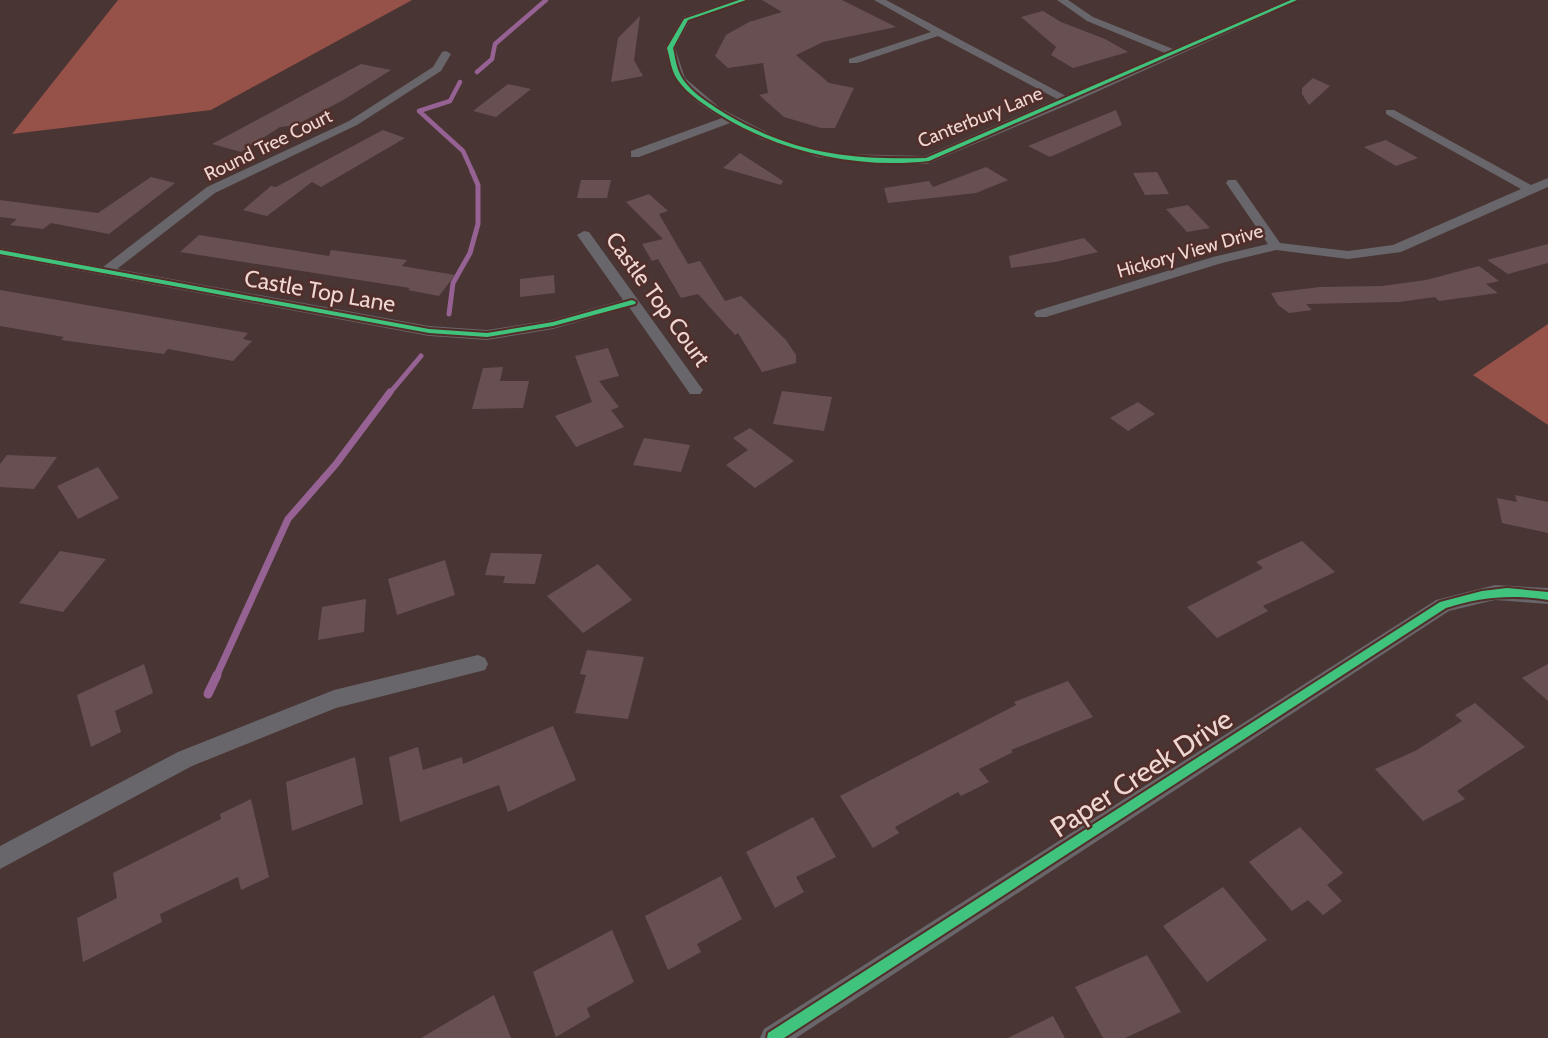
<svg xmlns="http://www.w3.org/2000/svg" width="1548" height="1038" font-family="Cabin,sans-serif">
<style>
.forest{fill:#965149}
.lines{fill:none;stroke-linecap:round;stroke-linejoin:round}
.stream-far3{stroke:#956293;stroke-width:4.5}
.stream-far2{stroke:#956293;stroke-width:5}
.stream-far1{stroke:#956293;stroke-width:7}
.stream{stroke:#956293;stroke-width:9}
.building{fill:#685052}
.street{fill:#68666a;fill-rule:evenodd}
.cycleway-casing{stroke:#522e2a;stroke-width:4}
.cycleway{fill:#40c37c;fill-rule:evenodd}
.labels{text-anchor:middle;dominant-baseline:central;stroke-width:5;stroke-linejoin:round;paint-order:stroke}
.far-street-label{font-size:19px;fill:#eed7d3;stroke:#522e2a}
.street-label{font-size:23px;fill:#eed7d3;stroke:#522e2a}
.near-street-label{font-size:28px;fill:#eed7d3;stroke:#522e2a}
</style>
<rect width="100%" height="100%" fill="#493533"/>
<path class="forest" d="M118,0h294l-201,110 -199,24z
M1548,324v101l-75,-50z"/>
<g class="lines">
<path class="stream-far3" d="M477,72l15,-13 3,-15 51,-44
M460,82l-10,19 -31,10 44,40 10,22"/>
<path class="stream-far2" d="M449,314l4,-31 17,-30 8,-29v-39l-6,-14
M389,394l32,-38"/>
<path class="stream-far1" d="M216,677l72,-158 48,-55 54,-72"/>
<path class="stream" d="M208,694l9,-19"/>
</g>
<path class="building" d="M762,0h80l54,27 -73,15 -27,13 33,28 25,5 -19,40h-14l-37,-11 -25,-22 9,-2 -5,-30 -35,5 -13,-12 11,-21 23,-13 33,-10z
M1043,11l18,11 44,17 23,13 -55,16 -22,-13 5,-8 -35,-30z
M640,16l-6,44 9,16 -32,6 7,-44z
M361,64l30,6 -46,29 -49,26 -16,2 -39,25 -29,-8z
M1313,78l17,8 -21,19 -7,-11v-6z
M508,84l23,5 -35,28 -23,-6z
M1116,110l6,15 -72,32 -22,-11z
M383,130l22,8 -84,49 -9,-5 -45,34 -24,-6 28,-24 5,1z
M1386,140l32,18 -22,8 -32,-19z
M740,153l43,28 -2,4 -58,-17z
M986,167l22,13 -32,13 -88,10 -4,-15 45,-7 4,6z
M1157,172l12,22 -24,1 -12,-22z
M151,177l24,6 -66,51 -58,-11 -8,6 -33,-4 7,-6 -17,-2v-17l98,13z
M581,180h30l-4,18h-30z
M649,194l19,17 -9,3 29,50 12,-3 25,40 16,-5 45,44 10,15v8l-34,9 -24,-39 -3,2 -37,-41 -17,4 -23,-39 -6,2 -10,-17 21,-5 -37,-37z
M1188,205l22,23 -23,4 -21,-23z
M199,235l130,21 2,-6 76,10 -5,6 53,9 -16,21 -31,-6 2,-2 -230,-36z
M1084,238l14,14 -43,10 -44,6 -2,-12z
M1548,244v19l-40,11 -21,-14z
M1479,266l20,15 -13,3 12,9 -59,8 -4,-4 -36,5 -93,2 6,6 -23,3 -11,-8 -7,-12 49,-6 62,-1 44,-6z
M554,275l1,18 -35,4v-18z
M0,290l248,43 -5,6 9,2 -19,20 -65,-12 -4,5 -103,-14 3,-3 -64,-11z
M608,348l11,28 -20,5 20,26 -8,3 13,17 -48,20 -21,-31 37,-14 -17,-46z
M503,367l-3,14h29l-6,27 -51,1 11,-41z
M782,391l50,6 -8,34 -51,-7z
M1138,402l17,12 -27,17 -18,-13z
M750,428l44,33 -39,27 -29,-23 22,-15 -15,-12z
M644,438l46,7 -9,27 -48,-7z
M7,455l50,2 -23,32 -34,-2v-23z
M98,467l21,31 -41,21 -21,-33z
M1515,495l33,7v31l-46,-10 -5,-25 20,4z
M1302,541l33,31 -72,34 5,5 -51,27 -30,-31 76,-39 -7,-6z
M60,551l46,8 -43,53 -44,-9z
M491,553l51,1 -7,30 -32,-1 2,-7 -20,-1z
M445,560l10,35 -58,20 -9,-36z
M598,564l34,36 -49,33 -36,-37z
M366,599l-2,33 -46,8 4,-33z
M587,650l57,7 -16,62 -53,-6 11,-38 -6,-1z
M144,664l9,29 -38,18 6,21 -30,15 -14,-52z
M1548,664v37l-26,-23z
M1068,681l25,36 -82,33 2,2 -34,17 10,13 -28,14 -3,-4 -63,35 4,6 -26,15 -33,-52 176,-91 -2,-3z
M1475,703l50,44 -68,44 8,8 -42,22 -48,-52 42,-19 45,-29 -7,-6z
M553,726l23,54 -68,32 -9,-27 -99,37 -11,-65 29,-10 5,23 39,-13 1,7z
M355,757l8,47 -71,27 -6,-49z
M251,799l18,78 -28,13 -3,-13 -78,37 2,8 -79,40 -6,-44 40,-20 -4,-25 108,-54 -1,-5z
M813,817l23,40 -40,20 8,15 -29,16 -29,-56z
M1300,827l43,46 -16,12 15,16 -19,14 -15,-15 -16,11 -43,-49z
M721,876l21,43 -45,25 4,8 -33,18 -23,-54z
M1223,887l44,53 -60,42 -44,-56z
M612,930l22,52 -47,26 3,9 -34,20 -23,-65z
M1147,955l34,57 -56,26h-22l-28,-51z
M494,995l17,43h-90z
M1053,1016l12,22h-57z"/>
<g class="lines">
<path class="street" d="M734,0h15l-59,21 -15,27 10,30 35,30 50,26 25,10 48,10 82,2 132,-57 -119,-63 -81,27h-8v-4l82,-27 -57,-32h12l180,96 99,-43 -78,-32 -30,-21h11l25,17 80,32 114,-49h13l-228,103 -145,61h-57l-53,-7 -55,-18 -32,-16 -91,34h-8v-6l91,-33c-33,-19 -48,-32 -57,-70l18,-31z
M446,51l5,3 -10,17 -84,54 -142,68 -98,76 312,57 58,4 65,-10 71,-20 -46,-65 7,-4 5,1 111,154 3,4 -3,4h-10l-61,-87 -76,22 -66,11 -58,-4 -429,-80v-8l103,19 104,-80 142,-66 84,-54 9,-15z
M1386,110h8l137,75 17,-7v9l-147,65 -53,7 -72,-9 -54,13 -176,54h-10l-2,-3 2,-3 177,-54 55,-13 -42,-61 2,-3h8l44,63 68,8 45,-6 128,-56 -135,-75z
M1495,585l53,3v16l-53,-4 -46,11 -653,427h-36l4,-9 672,-429z
M478,655l7,3 3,6 -3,6 -149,38 -144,58 -192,103v-23l178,-94 156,-62z"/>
<g class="cycleway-casing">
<path id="cycleway" d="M739,0h7l-58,20 -15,28c2,8 3,18 7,26 8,17 29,29 44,39 67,40 125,47 202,45l365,-158h6l-368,161c-71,8 -146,-8 -207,-45 -16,-10 -34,-21 -45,-37 -6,-9 -7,-21 -10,-31l17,-29z
M0,250l429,79 58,4 66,-11 79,-22 4,2 -1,2 -82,22 -66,11 -58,-4 -429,-79z
M1507,588l41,4v8c-36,-6 -67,-3 -102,8l-662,430h-17l1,-5 672,-431 42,-11z"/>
</g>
<use href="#cycleway" class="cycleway"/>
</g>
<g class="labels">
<g class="far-street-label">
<text transform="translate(980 117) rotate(-22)">Canterbury Lane</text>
<text transform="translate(268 145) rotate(-26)">Round Tree Court</text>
<text transform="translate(1190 251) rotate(-16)">Hickory View Drive</text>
</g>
<g class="street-label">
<text transform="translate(320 291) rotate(10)">Castle Top Lane</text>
<text transform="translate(658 299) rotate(54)">Castle Top Court</text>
</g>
<g class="near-street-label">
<text transform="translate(1141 773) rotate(-33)">Paper Creek Drive</text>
</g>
</g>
</svg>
